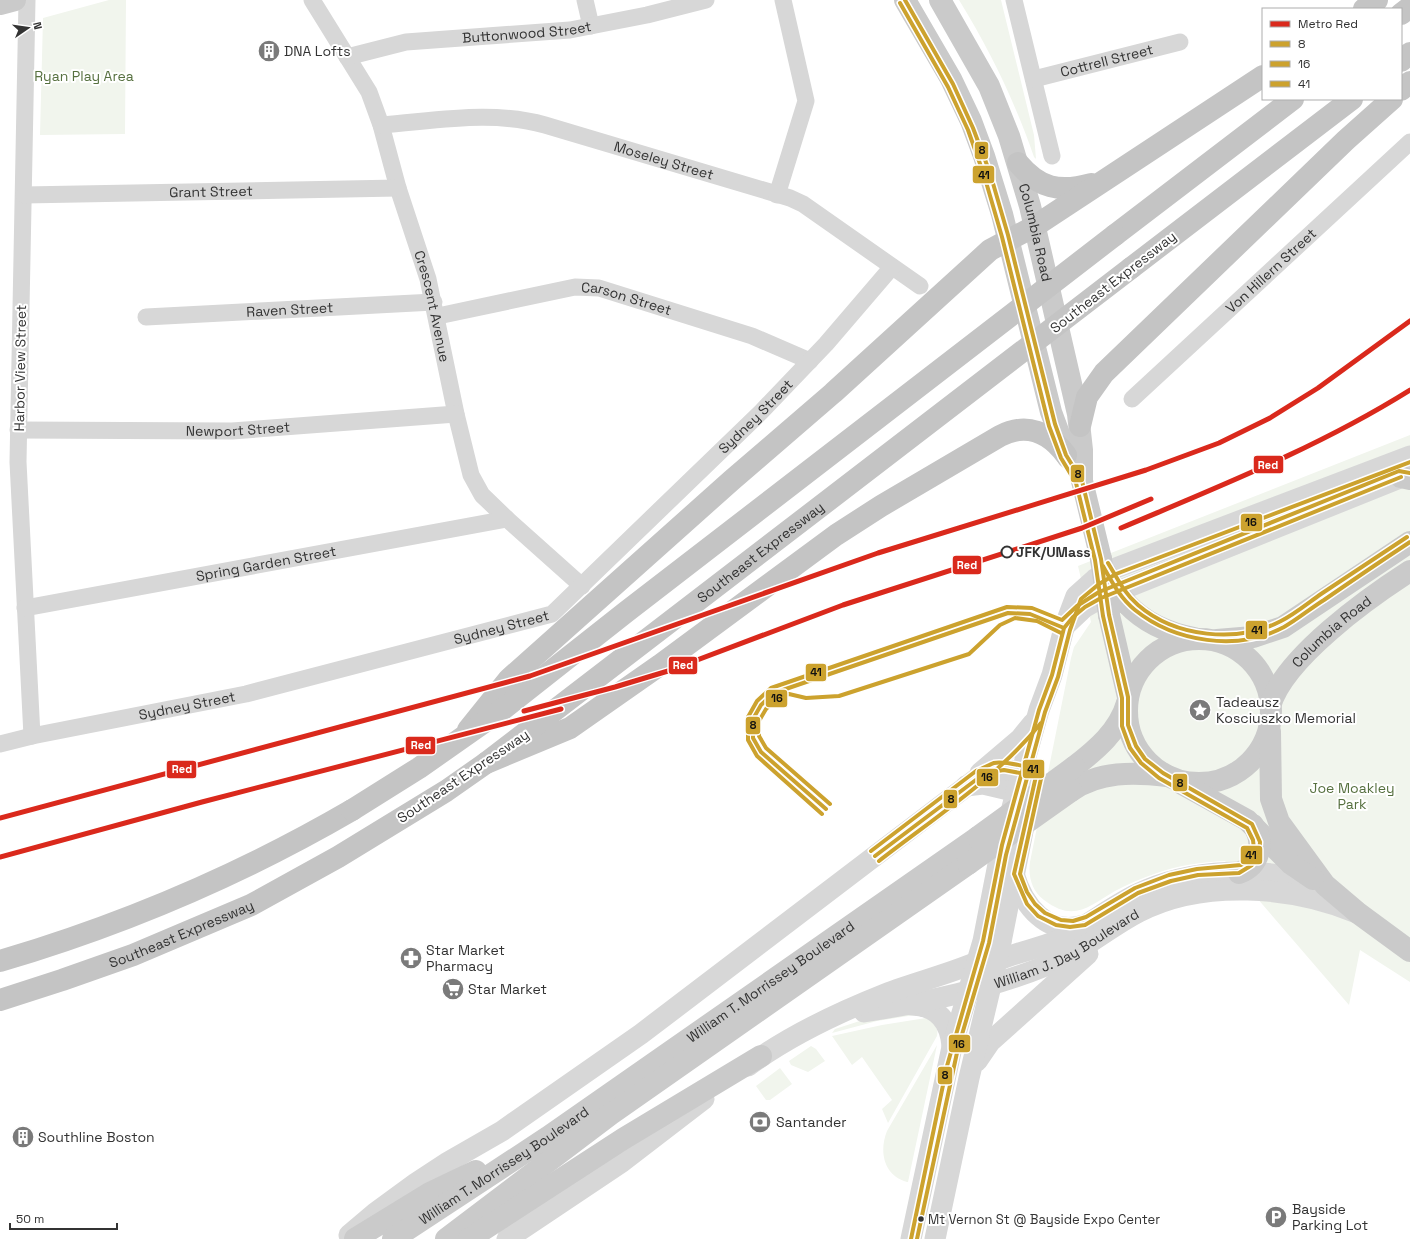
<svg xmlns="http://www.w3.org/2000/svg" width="1410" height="1239" font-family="'Space Grotesk',sans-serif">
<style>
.green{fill:#f1f5ed}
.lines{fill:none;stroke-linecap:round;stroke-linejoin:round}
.minor{stroke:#d7d7d7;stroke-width:17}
.tertiary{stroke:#d7d7d7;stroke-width:21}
.primary{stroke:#cacaca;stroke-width:22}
.motorway{stroke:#c4c4c4;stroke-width:22}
.primary-bridge{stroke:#cacaca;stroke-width:22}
.motorway-bridge{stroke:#c4c4c4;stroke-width:22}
.bus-1-casing{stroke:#fff;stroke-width:7}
.bus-2-casing{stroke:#fff;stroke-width:7}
.bus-3-casing{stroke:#fff;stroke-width:7}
.bus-1{stroke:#cca22e;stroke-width:4}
.bus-2{stroke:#cca22e;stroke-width:4}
.bus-3{stroke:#cca22e;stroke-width:4}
.metro-1-casing{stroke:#fff;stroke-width:8}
.metro-1{stroke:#da291c;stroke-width:5}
.stop-dot{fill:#fff;stroke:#333;stroke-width:2}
.bus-dot{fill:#333;stroke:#fff;stroke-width:1.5}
.labels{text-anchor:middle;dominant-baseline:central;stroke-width:4;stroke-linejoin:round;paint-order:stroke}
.bus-label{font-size:13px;fill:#333;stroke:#fff;text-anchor:start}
.street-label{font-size:14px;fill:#333;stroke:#fff}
.poi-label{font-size:14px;fill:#333;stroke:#fff;text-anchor:start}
.park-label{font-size:14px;fill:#56703f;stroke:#fff}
.stop-label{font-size:14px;font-weight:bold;fill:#333;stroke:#fff;text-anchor:start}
.line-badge{stroke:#fff;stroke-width:1.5}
.badge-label{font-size:11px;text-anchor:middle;font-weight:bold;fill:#fff}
.pale-badge-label{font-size:11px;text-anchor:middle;font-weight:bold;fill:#111}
</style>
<rect width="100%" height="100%" fill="#fff"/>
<path class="green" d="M109,0h17l-1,134 -85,1 3,-117z
M959,0h42l33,135 2,24 -2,-2c-19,-55 -44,-107 -75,-157z
M1410,435v547l-50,-32 -11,55 -124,-144c-23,1 -46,4 -68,12 -15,5 -29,11 -42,18 -26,15 -41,32 -71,9 -12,-9 -16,-23 -14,-38l41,-204 3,-11 17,-25 -13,-56z
M927,1013l-50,8 -45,12 3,-4 34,-11z
M926,1018c7,3 13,9 11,18l-49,87 -6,-14 10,-9 -30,-43 -10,8 -20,-29 50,-11z
M937,1045l-29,137h-1c-24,-7 -28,-31 -20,-51z
M811,1046l5,3 9,12 -17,11 -17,-7 -2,-4z
M780,1068l12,16 -22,16h-4l-10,-14z"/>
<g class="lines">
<g class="minor">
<path d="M27,0l-9,462 14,274"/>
<path id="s1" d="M312,0l57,92 12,33 17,63 30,91 28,135 15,61 11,20 25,24 75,67"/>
<path d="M585,0l6,26"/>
<path d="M1014,0l38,156"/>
<path id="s2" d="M347,57l59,-15 164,-12 77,-15 59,-15"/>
<path id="s3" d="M1034,79l146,-37"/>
<path id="s4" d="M381,125c55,-4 111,-15 164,0l245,73 13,6 117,82"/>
<path id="s5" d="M24,195l374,-7"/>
<path d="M777,195l29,-94 -23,-101"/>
<path id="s6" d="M438,316l137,-29 24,1 153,48 58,25"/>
<path id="s7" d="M146,317l288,-15"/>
<path id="s8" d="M1132,399l278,-257"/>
<path id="s9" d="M18,430l214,1 224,-17"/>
<path id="s10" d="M25,608l482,-89"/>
<path id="s11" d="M0,744l32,-8 214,-42 306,-80 209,-202 65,-68 66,-77"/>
</g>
<g class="tertiary">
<path d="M1066,625l19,-18 16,-9 309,-124"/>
<path d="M980,773l40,-34 13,-16"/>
<path d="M966,786l17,-2 47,11"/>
<path d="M1014,874c9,31 33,63 70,51"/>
<path d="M987,966c22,-13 49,-16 72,-26 27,-13 51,-33 78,-46 55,-27 124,-27 182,-11"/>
<path d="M912,1005c26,1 38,17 40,41"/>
<path id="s12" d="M864,1012c63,-10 125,-23 184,-47 34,-13 60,-37 91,-53 63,-33 154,-26 218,1"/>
<path d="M977,1061l13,-19 98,-88"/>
<path d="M748,1066c42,-31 89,-53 137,-72 33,-13 69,-21 101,-36l10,-8 5,-9"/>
<path d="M349,1235l26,-22 41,-30 32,-21 54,-31 139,-97 339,-258c19,-11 36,-5 55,0"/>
<path d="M507,1239l115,-77 82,-63"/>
<path d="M911,1239l41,-192 31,-106 17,-87 16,-62 23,-82 13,-35 12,-47 12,-32 19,-17 18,-10 297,-113"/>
<path d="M935,1239l34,-161 30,-126 28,-141"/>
</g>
<g class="primary">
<path d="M905,0l46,79 20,42 13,35 18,58 49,198 17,46"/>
<path id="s13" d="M940,0l49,86 20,50 21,70 48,208 4,36v31l19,78"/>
<path d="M0,4l15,-4"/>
<path d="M1401,477l9,2"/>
<path d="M1127,604c18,19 41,29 67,34"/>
<path d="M1109,615l19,82"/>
<circle cx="1199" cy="711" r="72"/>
<path d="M1217,640l36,-3 30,-10 127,-85"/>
<path id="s14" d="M1270,706c14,-48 98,-108 140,-135"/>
<path d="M1270,732l1,67 8,23 46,63 33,28 52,38"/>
<path d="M1074,767c22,-17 45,-36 53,-64"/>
<path d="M1182,784l65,36 44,44 22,15"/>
<path d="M1071,791c28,-20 63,-19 96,-15"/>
<path d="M1239,873c21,-8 26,-30 14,-48"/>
<path d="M355,1239l75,-46 46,-22"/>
<path id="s15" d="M393,1239l155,-102 430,-300"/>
<path d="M446,1239l165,-125 357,-250"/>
<path d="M469,1239l154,-100 138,-83"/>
</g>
<g class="motorway">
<path d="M1364,9l13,-9"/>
<path d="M1401,14l9,-7"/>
<path d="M1401,61l9,-8"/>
<path d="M1401,90l9,-8"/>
<path d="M1018,163c21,25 41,30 73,21"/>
<path d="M1115,235l178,-136"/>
<path d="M1131,268l221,-169"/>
<path d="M1080,426l7,-29 17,-24 242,-233 46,-41"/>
<path d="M468,730l41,-51 223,-199 101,-87 157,-143 45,-24 228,-150"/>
<path d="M0,961c122,-36 242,-87 352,-151"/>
<path id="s16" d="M0,1000l62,-20 71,-25 118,-50 87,-48 108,-66 40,-28 84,-35 90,-63 176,-130 45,-29 119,-70c27,-14 49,-4 66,19"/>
</g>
<path class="primary-bridge" d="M1101,559l8,56
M1105,572l8,15 14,17
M978,837l96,-70
M968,864l103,-73"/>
<g class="motorway-bridge">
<path id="s17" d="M486,763l645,-495"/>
<path d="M352,810l67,-42 84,-59 123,-97 489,-377"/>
</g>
<g class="bus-1-casing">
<path id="bus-1" d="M905,0l48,84 20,44 17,45 18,62 47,189 11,31 16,26 19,78 8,56 19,82v28l8,21 9,13 18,14 89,51 8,18 -1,12 -7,11 -13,8 -41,2 -27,6 -33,12 -53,32 -15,2 -14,-2 -18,-9 -11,-12 -13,-30 22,-98
M1103,566c9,16 17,32 32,44 40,32 102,42 149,17 14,-8 27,-19 40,-27 29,-20 57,-39 86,-58
M826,809l-65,-57 -8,-14v-19l8,-14 13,-12 234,-80 22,1 34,14
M875,856l110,-83 19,-3 32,6
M911,1239l36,-173 36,-125 19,-96 37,-135 13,-35 12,-47 9,-11 12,-10 16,-9 300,-121"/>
</g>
<g class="bus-2-casing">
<path id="bus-2" d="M830,804l-64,-56 -7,-12v-15l7,-12 11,-11 12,-4 17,4 33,-2 130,-42 31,-29 15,-7 22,3 24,12
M879,861c55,-43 118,-83 162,-138
M917,1239l41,-191 31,-105 17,-88 39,-143 13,-35 12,-47 11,-31 18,-15 17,-10 294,-112"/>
</g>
<g class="bus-3-casing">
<path id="bus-3" d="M1108,563c9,15 16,30 30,42 37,32 99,39 143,16 14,-7 27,-18 40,-27 29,-19 57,-38 86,-57
M822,814l-65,-58 -9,-16v-23l9,-16 14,-13 236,-81 25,1 30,12 15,-14 22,-14 300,-121 11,2
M871,851l105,-80c6,-2 12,-6 18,-8 8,-2 43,4 48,11l-22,100 7,18 8,12 10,9 16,7 12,1 13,-4 49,-29 34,-13 28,-6 44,-4 9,-8 4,-8 -1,-9 -6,-12 -88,-50 -18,-15 -11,-15 -8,-22v-28l-19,-82 -8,-56 -19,-77 -15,-25 -12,-32 -47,-189 -18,-62 -16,-45 -20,-43 -48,-84"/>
</g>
<use href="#bus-1" class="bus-1"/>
<use href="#bus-2" class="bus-2"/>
<use href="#bus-3" class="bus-3"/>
<g class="metro-1-casing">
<path id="metro-1" d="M1121,528c99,-42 198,-81 289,-138
M524,711l91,-24 53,-16 175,-66 239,-77 69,-29
M0,818l530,-142 348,-123 268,-83 73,-27 51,-25 48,-30 92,-67
M0,857l202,-55 359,-93"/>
</g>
<use href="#metro-1" class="metro-1"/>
</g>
<defs>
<g id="building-disc" transform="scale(1.15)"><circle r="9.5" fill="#7a7a7a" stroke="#fff"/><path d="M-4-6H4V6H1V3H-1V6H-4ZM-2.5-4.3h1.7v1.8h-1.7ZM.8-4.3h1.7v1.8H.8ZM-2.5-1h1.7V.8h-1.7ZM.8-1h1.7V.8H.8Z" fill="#fff"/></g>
<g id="sight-disc" transform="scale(1.15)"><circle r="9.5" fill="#7a7a7a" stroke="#fff"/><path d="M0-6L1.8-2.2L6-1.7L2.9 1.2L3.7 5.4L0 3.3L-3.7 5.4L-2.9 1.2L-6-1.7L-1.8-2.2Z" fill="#fff"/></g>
<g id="pharmacy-disc" transform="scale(1.15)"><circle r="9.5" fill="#7a7a7a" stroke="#fff"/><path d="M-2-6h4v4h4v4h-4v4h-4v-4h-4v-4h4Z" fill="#fff"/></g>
<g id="supermarket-disc" transform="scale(1.15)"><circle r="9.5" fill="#7a7a7a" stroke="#fff"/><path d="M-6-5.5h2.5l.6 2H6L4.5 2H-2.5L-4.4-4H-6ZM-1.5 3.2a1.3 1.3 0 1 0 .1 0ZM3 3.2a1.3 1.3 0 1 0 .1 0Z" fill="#fff"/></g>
<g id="bank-disc" transform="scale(1.15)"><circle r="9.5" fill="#7a7a7a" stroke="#fff"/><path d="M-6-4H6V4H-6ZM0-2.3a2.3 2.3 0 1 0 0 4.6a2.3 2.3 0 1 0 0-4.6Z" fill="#fff"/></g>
<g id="parking-disc" transform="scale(1.15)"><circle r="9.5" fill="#7a7a7a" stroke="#fff"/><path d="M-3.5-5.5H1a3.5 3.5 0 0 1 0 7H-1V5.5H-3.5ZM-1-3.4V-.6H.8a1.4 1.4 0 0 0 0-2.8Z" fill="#fff"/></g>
</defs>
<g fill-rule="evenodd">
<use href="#building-disc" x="269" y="51"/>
<use href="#sight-disc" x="1200" y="710"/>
<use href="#pharmacy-disc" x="411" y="958"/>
<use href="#supermarket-disc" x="453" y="989"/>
<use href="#bank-disc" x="760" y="1122"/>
<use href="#building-disc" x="23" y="1137"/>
<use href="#parking-disc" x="1276" y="1217"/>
</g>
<circle class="stop-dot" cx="1007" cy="552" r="5.5"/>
<circle class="bus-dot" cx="921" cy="1219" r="3.5"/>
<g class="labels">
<g class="bus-label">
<text x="928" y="1219">Mt Vernon St @ Bayside Expo Center</text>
</g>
<g class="street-label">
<text stroke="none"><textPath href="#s2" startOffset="182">Buttonwood Street</textPath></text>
<text stroke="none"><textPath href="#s3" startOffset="75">Cottrell Street</textPath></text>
<text stroke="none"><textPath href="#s4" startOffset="289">Moseley Street</textPath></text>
<text stroke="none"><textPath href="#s5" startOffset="187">Grant Street</textPath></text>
<text stroke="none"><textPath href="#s13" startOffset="253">Columbia Road</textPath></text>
<text stroke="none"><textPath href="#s8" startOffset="189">Von Hillern Street</textPath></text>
<text transform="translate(1113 282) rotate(-38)">Southeast Expressway</text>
<text stroke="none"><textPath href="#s6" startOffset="193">Carson Street</textPath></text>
<text stroke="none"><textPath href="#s1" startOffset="332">Crescent Avenue</textPath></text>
<text stroke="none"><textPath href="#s7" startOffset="144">Raven Street</textPath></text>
<text transform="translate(20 368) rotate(-89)">Harbor View Street</text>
<text stroke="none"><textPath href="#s11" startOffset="851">Sydney Street</textPath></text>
<text stroke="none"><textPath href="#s9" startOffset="220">Newport Street</textPath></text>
<text stroke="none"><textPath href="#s17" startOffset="346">Southeast Expressway</textPath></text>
<text stroke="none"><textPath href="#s10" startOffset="245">Spring Garden Street</textPath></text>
<text stroke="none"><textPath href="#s11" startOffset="515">Sydney Street</textPath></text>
<text stroke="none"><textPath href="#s14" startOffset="98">Columbia Road</textPath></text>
<text stroke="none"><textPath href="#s11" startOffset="191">Sydney Street</textPath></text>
<text transform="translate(463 776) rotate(-34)">Southeast Expressway</text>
<text stroke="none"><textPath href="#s16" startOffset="193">Southeast Expressway</textPath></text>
<text stroke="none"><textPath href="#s12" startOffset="214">William J. Day Boulevard</textPath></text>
<text stroke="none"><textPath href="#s15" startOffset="457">William T. Morrissey Boulevard</textPath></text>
<text stroke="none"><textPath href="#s15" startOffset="133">William T. Morrissey Boulevard</textPath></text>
</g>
<g class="poi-label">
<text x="284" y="51">DNA Lofts</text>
<text x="1216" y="702">Tadeausz<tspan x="1216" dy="16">Kosciuszko Memorial</tspan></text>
<text x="426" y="950">Star Market<tspan x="426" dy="16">Pharmacy</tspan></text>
<text x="468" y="989">Star Market</text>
<text x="776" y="1122">Santander</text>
<text x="38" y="1137">Southline Boston</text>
<text x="1292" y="1209">Bayside<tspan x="1292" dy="16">Parking Lot</tspan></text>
</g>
<g class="park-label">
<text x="84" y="76">Ryan Play Area</text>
<text x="1352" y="788">Joe Moakley<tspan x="1352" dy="16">Park</tspan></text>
</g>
<g class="stop-label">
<text x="1016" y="552">JFK/UMass</text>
</g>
</g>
<g class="line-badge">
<rect x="974" y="141" width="15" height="19" rx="4" fill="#cca22e"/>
<rect x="972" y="165" width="23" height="19" rx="4" fill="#cca22e"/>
<rect x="1253" y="455" width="31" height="19" rx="4" fill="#da291c"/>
<rect x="1070" y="464" width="15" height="19" rx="4" fill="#cca22e"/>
<rect x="1240" y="513" width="23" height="19" rx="4" fill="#cca22e"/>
<rect x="952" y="555" width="30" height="20" rx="4" fill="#da291c"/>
<rect x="1245" y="620" width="23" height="20" rx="4" fill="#cca22e"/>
<rect x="668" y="656" width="30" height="19" rx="4" fill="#da291c"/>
<rect x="805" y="663" width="22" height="19" rx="4" fill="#cca22e"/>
<rect x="765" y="689" width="23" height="19" rx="4" fill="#cca22e"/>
<rect x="745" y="716" width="16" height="19" rx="4" fill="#cca22e"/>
<rect x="405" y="736" width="31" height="19" rx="4" fill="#da291c"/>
<rect x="1022" y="759" width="23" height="20" rx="4" fill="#cca22e"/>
<rect x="166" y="760" width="31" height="19" rx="4" fill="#da291c"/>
<rect x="976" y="768" width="23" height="19" rx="4" fill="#cca22e"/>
<rect x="1172" y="773" width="16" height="19" rx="4" fill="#cca22e"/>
<rect x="943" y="789" width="15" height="20" rx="4" fill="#cca22e"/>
<rect x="1240" y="845" width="23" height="20" rx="4" fill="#cca22e"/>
<rect x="948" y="1034" width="23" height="19" rx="4" fill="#cca22e"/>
<rect x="937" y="1066" width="16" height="19" rx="4" fill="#cca22e"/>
</g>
<g class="badge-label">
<text x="1268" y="469">Red</text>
<text x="967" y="569">Red</text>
<text x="683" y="669">Red</text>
<text x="421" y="749">Red</text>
<text x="182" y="773">Red</text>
</g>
<g class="pale-badge-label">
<text x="982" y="154">8</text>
<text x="984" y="179">41</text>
<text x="1078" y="478">8</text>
<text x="1251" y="526">16</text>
<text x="1257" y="634">41</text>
<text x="816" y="676">41</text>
<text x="777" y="702">16</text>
<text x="753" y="729">8</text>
<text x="1033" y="773">41</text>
<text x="987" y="781">16</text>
<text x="1180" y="787">8</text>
<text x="951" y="803">8</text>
<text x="1251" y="859">41</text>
<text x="959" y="1048">16</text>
<text x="945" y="1079">8</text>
</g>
<rect x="1262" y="8" width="140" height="92" fill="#ffffff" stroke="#adadad"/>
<rect x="1270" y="21" width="20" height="6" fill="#da291c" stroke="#adadad"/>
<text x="1298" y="28" font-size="12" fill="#333333">Metro Red</text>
<rect x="1270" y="41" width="20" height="6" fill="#cca22e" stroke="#adadad"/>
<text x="1298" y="48" font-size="12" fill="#333333">8</text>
<rect x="1270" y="61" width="20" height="6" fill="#cca22e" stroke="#adadad"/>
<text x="1298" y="68" font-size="12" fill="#333333">16</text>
<rect x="1270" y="81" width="20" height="6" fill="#cca22e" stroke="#adadad"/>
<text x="1298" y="88" font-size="12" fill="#333333">41</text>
<g transform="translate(28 28) rotate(77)" stroke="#ffffff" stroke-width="3" paint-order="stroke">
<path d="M0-3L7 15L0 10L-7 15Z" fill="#333333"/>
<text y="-6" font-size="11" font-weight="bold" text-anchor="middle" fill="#333333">N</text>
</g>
<path d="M10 1223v6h107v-6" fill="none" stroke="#333333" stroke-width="2"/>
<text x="16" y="1223" font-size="12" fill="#333333" stroke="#ffffff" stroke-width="3" paint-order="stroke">50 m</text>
</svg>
